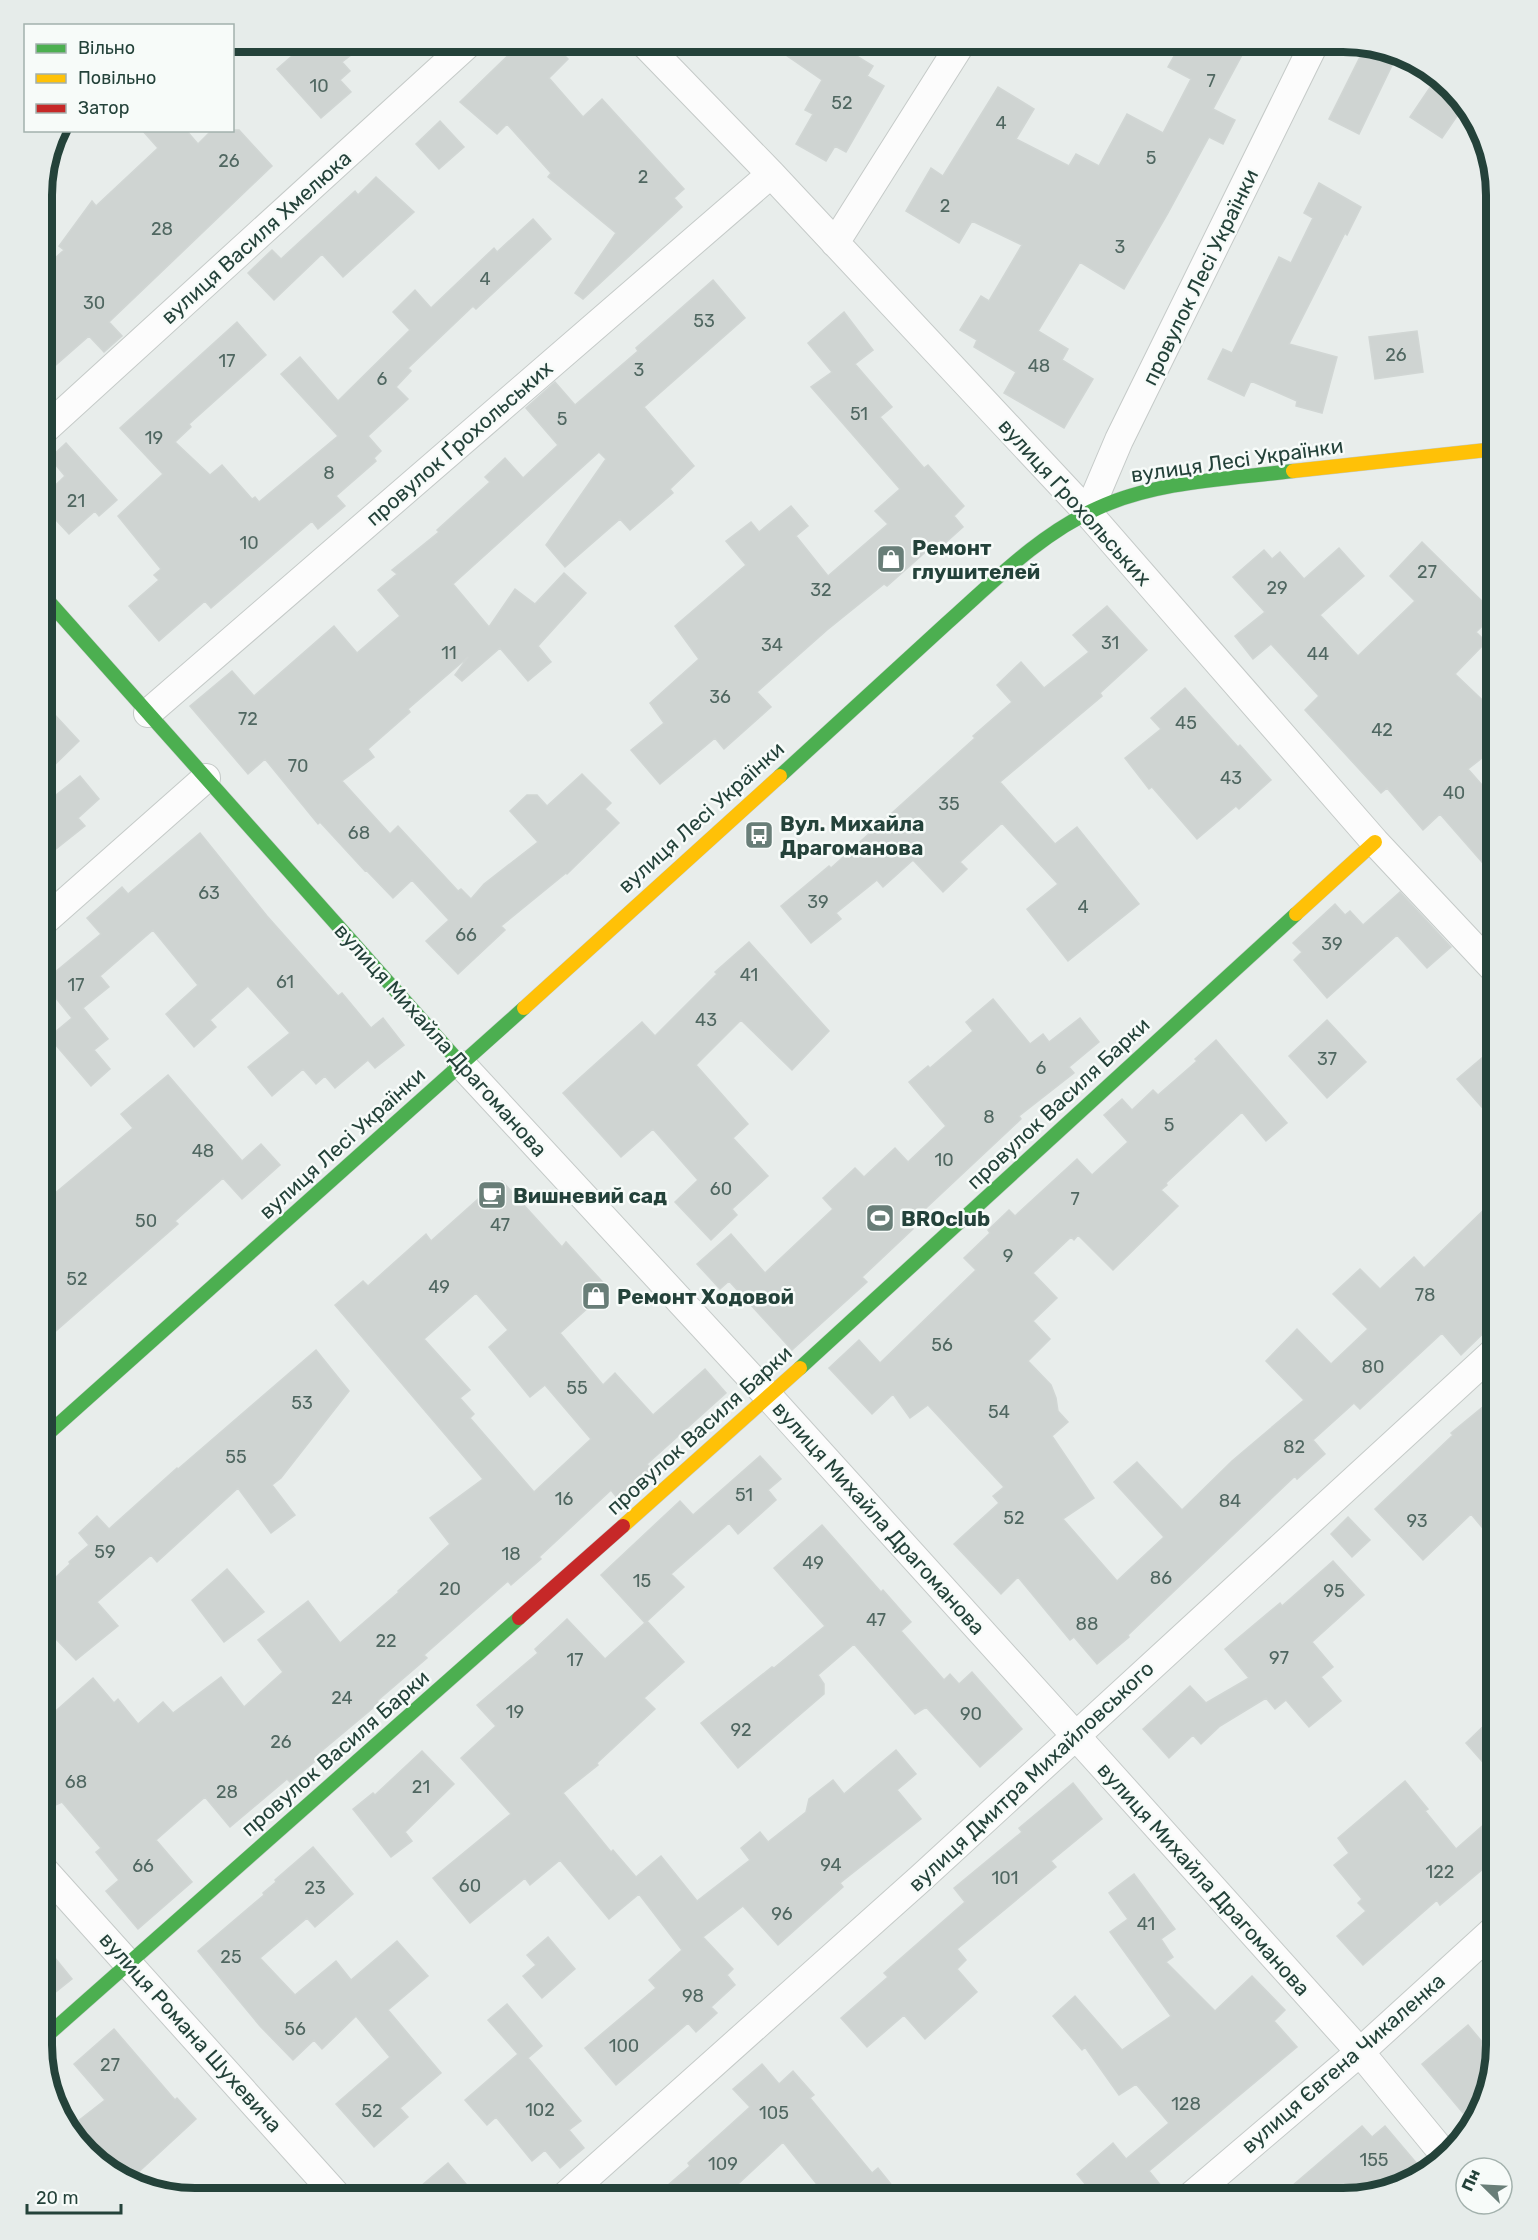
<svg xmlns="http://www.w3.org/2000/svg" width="1538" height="2240" font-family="Rubik,sans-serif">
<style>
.building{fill:#cfd4d2;stroke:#d1d6d4;stroke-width:1.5;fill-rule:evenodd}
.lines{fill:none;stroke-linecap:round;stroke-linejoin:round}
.street-casing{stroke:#c5cac8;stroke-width:30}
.fast-casing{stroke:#c3cbc8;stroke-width:15}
.slow-casing{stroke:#c3cbc8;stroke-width:15}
.jam-casing{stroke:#c3cbc8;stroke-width:15}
.street{stroke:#fcfcfc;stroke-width:28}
.fast{stroke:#4caf50;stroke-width:14}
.slow{stroke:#ffc107;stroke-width:14}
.jam{stroke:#c62828;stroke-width:14}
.labels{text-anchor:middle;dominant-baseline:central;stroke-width:5;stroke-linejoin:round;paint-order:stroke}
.number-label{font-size:18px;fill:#506761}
.street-label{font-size:21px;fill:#24423a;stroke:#f7fbf9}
.poi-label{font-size:21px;font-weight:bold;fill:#24423a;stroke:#f7fbf9;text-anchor:start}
.rim{fill:none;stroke:#24423a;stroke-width:8}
</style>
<rect width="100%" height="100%" fill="#e8edeb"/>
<path class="building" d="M308,42h60l-26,20 8,9 -10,9 11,12 -30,26 -44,-49z
M522,42h29l17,17 -19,19 34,39 19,-18 82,90 -10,9 8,9 -99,92 -8,-6 41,-60 -68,-56 3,-4 -44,-49 -10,10 -37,-32z
M767,42h67l39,24 -6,10 17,10 -38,66 -11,-6 -9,15 -30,-17 17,-30 -8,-4 17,-30z
M1182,42h67l-36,67 22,11 -12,24 -14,-7 -41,76 -44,76 -44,-27 -42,69 30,18 -6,11 31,19 -29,49 -60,-35 12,-21 -42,-25 3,-7 -17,-10 21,-34 8,5 33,-56 -50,-24 -13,22 -53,-32 25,-43 12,8 55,-89 36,22 -18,30 53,27 7,-12 23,12 28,-52 36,19 28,-54 -23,-12z
M1365,47l31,10 -37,77 -30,-15z
M1433,83l31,23 -22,32 -32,-21z
M440,121l24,26 -25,22 -23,-25z
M142,130h44l12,14 14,-14h27l33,36 -163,156 13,14 -18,16 -15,-16 -47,41v-107l22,-20 -5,-4 33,-45 4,5 62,-58z
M376,177l38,35 -71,65 -21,-23 -48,46 -26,-27 24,-23 9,9 74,-68 3,4z
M1319,183l42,24 -14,28 -2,-2 -56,111 48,13 -15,56 -26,-7 1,-5 -46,-20 -7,15 -36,-17 15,-30 9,4 47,-96 12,6 22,-45 -9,-5z
M533,219l18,20 -75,70 -3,-3 -65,62 3,3 -15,16 12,12 -40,37 13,15 -7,7 2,3 -40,35 9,10 -27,23 -6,-8 -101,87 -6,-7 -46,40 -30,-35 30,-26 -5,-5 7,-6 -43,-53 45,-42 -43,-46 117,-106 29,33 -77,69 2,3 -16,15 35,33 12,-10 30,34 3,-2 4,5 79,-66 -57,-62 19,-17 38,44 72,-71 -17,-18 22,-22 16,18 63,-60 3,4z
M713,280l32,38 -101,89 50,59 -24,23 3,4 -43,37 -10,-11 -55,48 -19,-22 60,-86 -7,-7 -146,132 36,43 26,-38 20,15 29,-31 22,20 -48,53 13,16 -23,19 -28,-33 -38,33 -7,-6 13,-18 -60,52 2,3 -42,37 6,8 -32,24 48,53 8,-8 60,65 3,-2 10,10 13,-15 54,-42 -28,-31 17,-16h10l10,11 35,-32 29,29 -6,6 14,14 -52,51 -1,-1 -65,53 4,4 -47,44 -32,-33 23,-21 -37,-40 -19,18 -27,-28 -1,1 -45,-49 -2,2 -53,-65 -17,15 -58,-68 42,-35 22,25 80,-70 23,27 43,-37 -22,-26 19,-16 -5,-4 47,-38 -2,-2 53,-48 -5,-5 20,-19 18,20 35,-33 -32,-37 29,-26 20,23 63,-54 -2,-3z
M844,312l29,38 -18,14 37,43 -12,10 44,51 4,-3 36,41 -10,10 9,11 -20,18 -4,-5 -52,46 -3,-2 -57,46 -70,62 14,15 -47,42 -9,-11 -55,46 -29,-34 33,-27 -14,-20 49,-44 -24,-33 71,-61 -20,-24 25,-19 8,10 32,-26 17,20 -12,10 32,40 60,-52 -13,-13 25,-22 -89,-102 21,-15 -24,-29z
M1417,331l6,41 -48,7 -6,-42z
M66,443l51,57 -18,16 -4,-5 -26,23 -27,-29v-7l23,-22 -15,-18z
M1422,542l73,72 -19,18 10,10 -31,32 41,39v34l-28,22 28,32v77l-56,-64 -17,16 -36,-42 -6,5 -76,-83 14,-14 -48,-52 -18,15 -18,-23 30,-24 -32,-35 31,-27 8,9 8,-7 24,27 35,-31 25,28 -44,39 38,41 57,-55 -25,-25z
M1107,606l40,44 -47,43 2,3 -102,86 55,62 22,-17 62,77 -71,57 -41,-52 31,-25 -56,-61 -42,39 7,7 -24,23 -30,-32 -30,27 -6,-7 -41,33 5,6 -30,24 -30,-37 48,-40 2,2 144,-130 -2,-2 39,-34 -15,-17 24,-23 23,26 45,-36 -16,-17z
M1185,688l53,59 2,-2 31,35 -32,29 -3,-3 -39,33 -45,-52 -3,2 -24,-31 36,-29 -10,-11z
M42,701l37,40 -37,36z
M80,776l19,23 -21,19 7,8 -43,34v-54z
M200,833l67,83 71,80 4,-3 29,35 12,-10 21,27 -29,23 -7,-8 -33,28 -10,-12 -9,8 -13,-15 -31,27 -24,-29 42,-34 -42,-47 -38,34 6,7 -22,20 -28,-33 32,-29 -45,-55 -53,46 9,11 -26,21 25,31 -14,11 16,19 -19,17 -42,-49 23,-19 -29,-36 58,-48 -14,-16 35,-31 6,7z
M1400,892l51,55 -24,21 -30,-33 -70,63 -33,-38 8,-8 -9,-9 42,-39 10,11 5,-4 13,14z
M749,942l80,89 -37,39 -51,-50 -45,45 52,59 -15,14 35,38 -36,33 5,6 -26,25 -36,-38 23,-22 -45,-51 -32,28 -58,-64 79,-71 13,14 62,-62 -2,-2z
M993,999l37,45 13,-10 6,8 31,-24 19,24 -30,25 5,6 -55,43 2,3 -112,105 4,5 -51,48 5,5 -75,68 -63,-69 -9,8 -23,-25 34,-30 34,39 68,-64 -10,-11 32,-30 9,9 31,-29 13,14 38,-36 -37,-44 19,-16 2,2 43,-37 -7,-9z
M1327,1020l39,42 -39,36 -38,-42z
M1216,1040l71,83 -21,18 -24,-29 -76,71 1,2 -6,5 17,16 -65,64 -35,-35 -4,5 -3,-3 -38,36 24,25 -24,23 17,18 -22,22 23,24 5,13 2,13 10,11 -16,14 42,62 -31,21 54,62 47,-44 -50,-55 23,-20 45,48 50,-49 72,-61 -38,-39 31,-32 34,35 37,-35 -35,-35 27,-25 20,20 34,-32 10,11 72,-70v123l-35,34 -19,-22 -82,76 -6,-6 -41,37 12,14 -28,25 -2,-3 -167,159 1,2 -32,27 -23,-27 -4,3 -52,-63 -17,17 -47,-50 45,-41 -6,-7 11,-9 -76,-82 -18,13 -17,-24 -21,20 -43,-46 30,-28 21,23 96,-93 -12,-12 26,-25 -2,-3 21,-20 6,6 62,-57 15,16 36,-33 -24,-27 18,-16 10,11 21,-20 5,5 39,-34 -2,-2z
M1496,1046v77l-39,-44z
M168,1075l74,86 19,-17 19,21 -38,34 -19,-21 -48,43 3,3 -136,119v-139l91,-76 -12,-14z
M502,1181l60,66 4,-5 43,47 -49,44 43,52 12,-12 38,42 52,-46 21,24 -79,71 8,9 -34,30 -10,-13 -72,67 2,2 -30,26 -3,-4 -84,74 3,3 -50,43 2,2 -61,51 2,3 -30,25 -3,-3 -57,48 -25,-30 -49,43 36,42 -54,47 -32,-38 13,-11 -23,-28 5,-4 -39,-46 -20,9v-88l51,-45 21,25 4,-4 20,25 25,-22 10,11 48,-36 23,30 39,-35 -25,-32 50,-39 32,42 59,-51 -1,-1 52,-47 -20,-26 53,-39 -148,-174 28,-24 5,5 58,-52 5,7 65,-58 2,2zM476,1293l32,37 -19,17 41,50 15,-12 46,54 -57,53 -64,-74 4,-4 -14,-16 10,-8 -46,-51z
M316,1350l33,41 -68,87 -9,7 23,30 -24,18 -33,-45 -81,74 -6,-7 -54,47 21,24 -42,34 -21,-22 -13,12v-60l28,-26 -1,-2 20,-17 -10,-12 18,-17 12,13 68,-61 1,1z
M1496,1396v148l-25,-30 -48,46 -48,-51 78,-74 -2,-2z
M760,1456l21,23 -13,11 8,10 -38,34 -9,-11 -58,51 13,13 -39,36 -44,-48 79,-74 13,14z
M1348,1517l22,23 -18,17 -21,-23z
M822,1525l59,67 2,-2 28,32 -10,9 43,49 6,-6 9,10 13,-12 50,57 -42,38 -54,-60 -11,7 -61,-70 -36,31 6,9v10l-86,74 -37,-45 71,-56 2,1 51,-42 -51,-58z
M1333,1561l31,34 -52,47 21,25 -12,10 20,24 -32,26 -23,-27 -11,9 -9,-11 -46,28 -19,18 -8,-9 -24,23 -26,-29 47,-43 16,17 43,-25 -24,-29 55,-46 2,3z
M227,1569l37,43 -40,30 -32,-42z
M567,1619l38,40 42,-38 37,41 -40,36 11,11 -58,54 1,2 -35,28 48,59 2,-2 23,27 25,-21 36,45 53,-41 -9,-12 19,-16 8,10 38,-30 3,-13 24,-19 11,14 52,-44 20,24 -19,16 24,29 -81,64 3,4 -65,58 -35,-39 -40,31 30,32 -6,6 8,10 -24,22 6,6 -21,19 -8,-9 -72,62 -31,-37 71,-60 -7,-8 33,-30 -43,-56 -30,25 -49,-59 -30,25 -5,-7 -55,45 -37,-45 78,-64 -50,-56 35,-32 -19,-21 61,-52 -3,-4z
M1496,1714v63l-30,-34z
M422,1751l32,33 -49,48 7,9 -21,16 -38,-48 20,-16 2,2z
M1405,1781l23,28 -3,2 31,38 40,-35v44l-56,47 -3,-5 -74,65 -26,-29 29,-25 -8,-8 4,-4 -28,-34 15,-12 -11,-15z
M1073,1783l29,36 -51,42 5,6 -99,82 9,11 -9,9 20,23 -52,47 -21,-24 -37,32 -26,-29 47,-41 -4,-4 81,-71 -11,-14 68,-56 -3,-4z
M313,1847l40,47 -38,33 -8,-9 -47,40 35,37 41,-34 15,19 46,-39 31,35 -40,34 53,63 -41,35 8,9 -34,30 -38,-43 54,-47 -34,-41 -34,33 -8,-9 -21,20 -33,-34 -62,-75 66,-56 -1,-2 13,-11 -1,-2z
M1134,1874l41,55 -14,10 12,18 -7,5 49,49 37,-35 33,34 -11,11 23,26 -148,124 22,27h-74l-20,-24 36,-31 13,16 43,-36 -33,-39 -17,11 -34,-48 -3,3 -29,-34 22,-20 47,54 49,-34 -61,-84 18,-13 -19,-26z
M548,1937l27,32 -33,29 -19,-22 13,-11 -9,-10z
M42,1942l30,37 -30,24z
M507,2004l35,42 -14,12 53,63 -12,9 15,18 -24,20 -15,-18 -13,11 -36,-44 -9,8 -22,-25 53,-46 -30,-34z
M1468,2025l25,30 -11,41 -19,17 -41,-49z
M114,2029l61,71 2,-2 19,21 -65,60 -20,-7 -42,-44 36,-28 -31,-36z
M762,2064l17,20 14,-13 21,24 -4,3 62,75 6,-5 24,30h-74l-45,-56 -60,56h-70l37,-32 -2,-3 62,-56 -17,-18z
M1362,2126l10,11 13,-11 39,46 -5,6 -77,20h-64z
M448,2163l30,35h-71z"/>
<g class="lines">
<g class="street-casing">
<path id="street" d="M643,42l128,132 317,339 287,329 121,129
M835,243l127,-201
M42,432l428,-390
M1088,513l31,-73 196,-398
M148,713l623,-539
M42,923l164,-145
M462,1065l307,332 306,338 285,317 83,101
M42,1868l297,330
M563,2198l358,-320 575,-528
M1189,2198l171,-146 136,-124"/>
</g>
<g class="fast-casing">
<path id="fast" d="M42,594l420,471
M780,776c55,-51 111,-102 167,-153 46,-41 94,-90 151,-115 59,-27 131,-29 195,-37
M800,1368l496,-454
M42,1439l482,-431
M42,2040l477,-422"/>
</g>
<g class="slow-casing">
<path id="slow" d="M1293,471l203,-22
M1296,914l79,-72
M524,1008l256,-232
M623,1526l177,-158"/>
</g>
<g class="jam-casing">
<path id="jam" d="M519,1618l104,-92"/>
</g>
<use href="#street" class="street"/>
<use href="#fast" class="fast"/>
<use href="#slow" class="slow"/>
<use href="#jam" class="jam"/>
</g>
<defs>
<g id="shop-square" transform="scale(1.5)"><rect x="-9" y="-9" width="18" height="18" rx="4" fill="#697e78" stroke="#f7fbf9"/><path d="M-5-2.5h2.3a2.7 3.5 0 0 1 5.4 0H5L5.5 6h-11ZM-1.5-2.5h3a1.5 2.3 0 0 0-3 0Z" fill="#fff"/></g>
<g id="bus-square" transform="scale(1.5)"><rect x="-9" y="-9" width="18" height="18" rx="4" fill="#697e78" stroke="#f7fbf9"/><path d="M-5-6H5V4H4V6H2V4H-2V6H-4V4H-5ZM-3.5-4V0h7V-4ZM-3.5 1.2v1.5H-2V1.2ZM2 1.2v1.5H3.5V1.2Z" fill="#fff"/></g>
<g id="cafe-square" transform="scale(1.5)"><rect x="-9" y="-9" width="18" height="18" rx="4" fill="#697e78" stroke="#f7fbf9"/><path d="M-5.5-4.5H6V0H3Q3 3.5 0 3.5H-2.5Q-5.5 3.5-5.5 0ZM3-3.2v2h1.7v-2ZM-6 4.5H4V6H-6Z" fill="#fff"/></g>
<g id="stadium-square" transform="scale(1.5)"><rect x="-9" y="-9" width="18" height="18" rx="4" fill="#697e78" stroke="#f7fbf9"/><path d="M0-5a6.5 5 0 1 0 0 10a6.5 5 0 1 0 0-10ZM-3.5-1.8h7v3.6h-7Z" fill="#fff"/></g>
</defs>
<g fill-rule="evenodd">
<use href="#shop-square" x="891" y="559"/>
<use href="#bus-square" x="759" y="835"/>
<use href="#cafe-square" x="492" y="1195"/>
<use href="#stadium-square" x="880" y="1218"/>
<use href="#shop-square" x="596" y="1296"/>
</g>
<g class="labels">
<g class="number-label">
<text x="1211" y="81">7</text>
<text x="319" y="86">10</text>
<text x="842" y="103">52</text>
<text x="1001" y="123">4</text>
<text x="1151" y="158">5</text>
<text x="229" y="161">26</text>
<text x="643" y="177">2</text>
<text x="945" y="206">2</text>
<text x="162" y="229">28</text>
<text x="1120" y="247">3</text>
<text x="485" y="279">4</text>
<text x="94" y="303">30</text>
<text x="704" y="321">53</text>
<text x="1396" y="355">26</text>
<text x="227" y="361">17</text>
<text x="1039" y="366">48</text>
<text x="639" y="370">3</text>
<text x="382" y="379">6</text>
<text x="859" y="414">51</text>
<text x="562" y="419">5</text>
<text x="154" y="438">19</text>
<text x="329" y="473">8</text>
<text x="76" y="501">21</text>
<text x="249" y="543">10</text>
<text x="1427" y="572">27</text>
<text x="1277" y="588">29</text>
<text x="821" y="590">32</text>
<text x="1110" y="643">31</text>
<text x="772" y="645">34</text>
<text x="449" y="653">11</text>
<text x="1318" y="654">44</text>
<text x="720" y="697">36</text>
<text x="248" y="719">72</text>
<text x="1186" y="723">45</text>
<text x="1382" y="730">42</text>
<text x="298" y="766">70</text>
<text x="1231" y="778">43</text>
<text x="1454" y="793">40</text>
<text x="949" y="804">35</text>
<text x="359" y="833">68</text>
<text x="209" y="893">63</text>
<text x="818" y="902">39</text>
<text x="1083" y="907">4</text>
<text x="466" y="935">66</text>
<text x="1332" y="944">39</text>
<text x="749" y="975">41</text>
<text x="285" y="982">61</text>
<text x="76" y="985">17</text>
<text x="706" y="1020">43</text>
<text x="1327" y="1059">37</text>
<text x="1041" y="1068">6</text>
<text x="989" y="1117">8</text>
<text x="1169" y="1125">5</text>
<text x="203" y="1151">48</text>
<text x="944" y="1160">10</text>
<text x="721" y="1189">60</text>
<text x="1075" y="1199">7</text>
<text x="146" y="1221">50</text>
<text x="500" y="1225">47</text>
<text x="1008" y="1256">9</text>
<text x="77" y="1279">52</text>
<text x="439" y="1287">49</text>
<text x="1425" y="1295">78</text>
<text x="942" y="1345">56</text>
<text x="1373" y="1367">80</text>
<text x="577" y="1388">55</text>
<text x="302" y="1403">53</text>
<text x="999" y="1412">54</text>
<text x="1294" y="1447">82</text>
<text x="236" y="1457">55</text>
<text x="744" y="1495">51</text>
<text x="564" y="1499">16</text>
<text x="1230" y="1501">84</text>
<text x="1014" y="1518">52</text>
<text x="1417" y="1521">93</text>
<text x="105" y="1552">59</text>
<text x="511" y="1554">18</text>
<text x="813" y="1563">49</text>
<text x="1161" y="1578">86</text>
<text x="642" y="1581">15</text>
<text x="450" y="1589">20</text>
<text x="1334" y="1591">95</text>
<text x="876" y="1620">47</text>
<text x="1087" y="1624">88</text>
<text x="386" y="1641">22</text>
<text x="1279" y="1658">97</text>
<text x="575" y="1660">17</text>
<text x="342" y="1698">24</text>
<text x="515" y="1712">19</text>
<text x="971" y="1714">90</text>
<text x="741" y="1730">92</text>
<text x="281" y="1742">26</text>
<text x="76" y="1782">68</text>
<text x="421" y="1787">21</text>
<text x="227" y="1792">28</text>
<text x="831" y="1865">94</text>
<text x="143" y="1866">66</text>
<text x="1440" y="1872">122</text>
<text x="1005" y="1878">101</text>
<text x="470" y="1886">60</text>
<text x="315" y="1888">23</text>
<text x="782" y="1914">96</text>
<text x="1146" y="1924">41</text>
<text x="231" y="1957">25</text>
<text x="693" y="1996">98</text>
<text x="295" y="2029">56</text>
<text x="624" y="2046">100</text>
<text x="110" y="2065">27</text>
<text x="1186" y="2104">128</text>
<text x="540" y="2110">102</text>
<text x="372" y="2111">52</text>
<text x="774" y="2113">105</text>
<text x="1374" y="2160">155</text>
<text x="723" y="2164">109</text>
</g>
<g class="street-label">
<text transform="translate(256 237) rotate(-42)">вулиця Василя Хмелюка</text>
<text transform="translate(1200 277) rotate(-64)">провулок Лесі Українки</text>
<text transform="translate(459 443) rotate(-41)">провулок Ґрохольських</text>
<text transform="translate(1237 460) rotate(-8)">вулиця Лесі Українки</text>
<text transform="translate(1075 502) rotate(48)">вулиця Ґрохольських</text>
<text transform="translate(701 817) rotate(-42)">вулиця Лесі Українки</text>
<text transform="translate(441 1040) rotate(48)">вулиця Михайла Драгоманова</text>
<text transform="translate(1058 1103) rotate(-43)">провулок Василя Барки</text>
<text transform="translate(342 1143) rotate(-42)">вулиця Лесі Українки</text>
<text transform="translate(699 1430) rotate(-42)">провулок Василя Барки</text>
<text transform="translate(879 1518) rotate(48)">вулиця Михайла Драгоманова</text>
<text transform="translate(335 1753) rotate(-41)">провулок Василя Барки</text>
<text transform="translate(1031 1776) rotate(-43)">вулиця Дмитра Михайловського</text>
<text transform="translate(1204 1879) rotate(48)">вулиця Михайла Драгоманова</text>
<text transform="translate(191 2032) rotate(48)">вулиця Романа Шухевича</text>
<text transform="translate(1343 2063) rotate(-41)">вулиця Євгена Чикаленка</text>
</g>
<g class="poi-label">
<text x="912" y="547">Ремонт<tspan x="912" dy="24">глушителей</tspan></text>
<text x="780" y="823">Вул. Михайла<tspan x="780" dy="24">Драгоманова</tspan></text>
<text x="513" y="1195">Вишневий сад</text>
<text x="901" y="1218">BROclub</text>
<text x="617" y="1296">Ремонт Ходовой</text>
</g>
</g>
<path d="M0 0H1538V2240H0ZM195 52H1343A143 143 0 0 1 1486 195V2045A143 143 0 0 1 1343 2188H195A143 143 0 0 1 52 2045V195A143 143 0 0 1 195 52Z" fill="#e6ecea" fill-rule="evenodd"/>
<path class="rim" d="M195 52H1343A143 143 0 0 1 1486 195V2045A143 143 0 0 1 1343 2188H195A143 143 0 0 1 52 2045V195A143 143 0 0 1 195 52Z"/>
<rect x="24" y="24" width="210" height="108" fill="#f7fbf9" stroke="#a3b1ad" stroke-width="1.5"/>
<rect x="36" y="44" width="30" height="9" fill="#4caf50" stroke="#a3b1ad" stroke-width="1.5"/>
<text x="78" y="54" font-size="18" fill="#24423a">Вільно</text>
<rect x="36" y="74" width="30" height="9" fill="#ffc107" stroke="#a3b1ad" stroke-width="1.5"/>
<text x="78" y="84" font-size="18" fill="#24423a">Повільно</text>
<rect x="36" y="104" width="30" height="9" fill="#c62828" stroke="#a3b1ad" stroke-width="1.5"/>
<text x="78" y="114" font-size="18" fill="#24423a">Затор</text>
<g transform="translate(1484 2186) rotate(294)"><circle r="28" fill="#f7fbf9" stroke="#a3b1ad" stroke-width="1.5"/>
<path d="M0-4.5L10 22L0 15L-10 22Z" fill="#697e78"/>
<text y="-9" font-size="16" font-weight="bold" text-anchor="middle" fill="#24423a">Пн</text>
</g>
<path d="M27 2204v9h94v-9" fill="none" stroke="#24423a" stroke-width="3"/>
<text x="36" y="2204" font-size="18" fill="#24423a" stroke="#f7fbf9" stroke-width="4.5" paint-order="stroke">20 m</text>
</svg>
